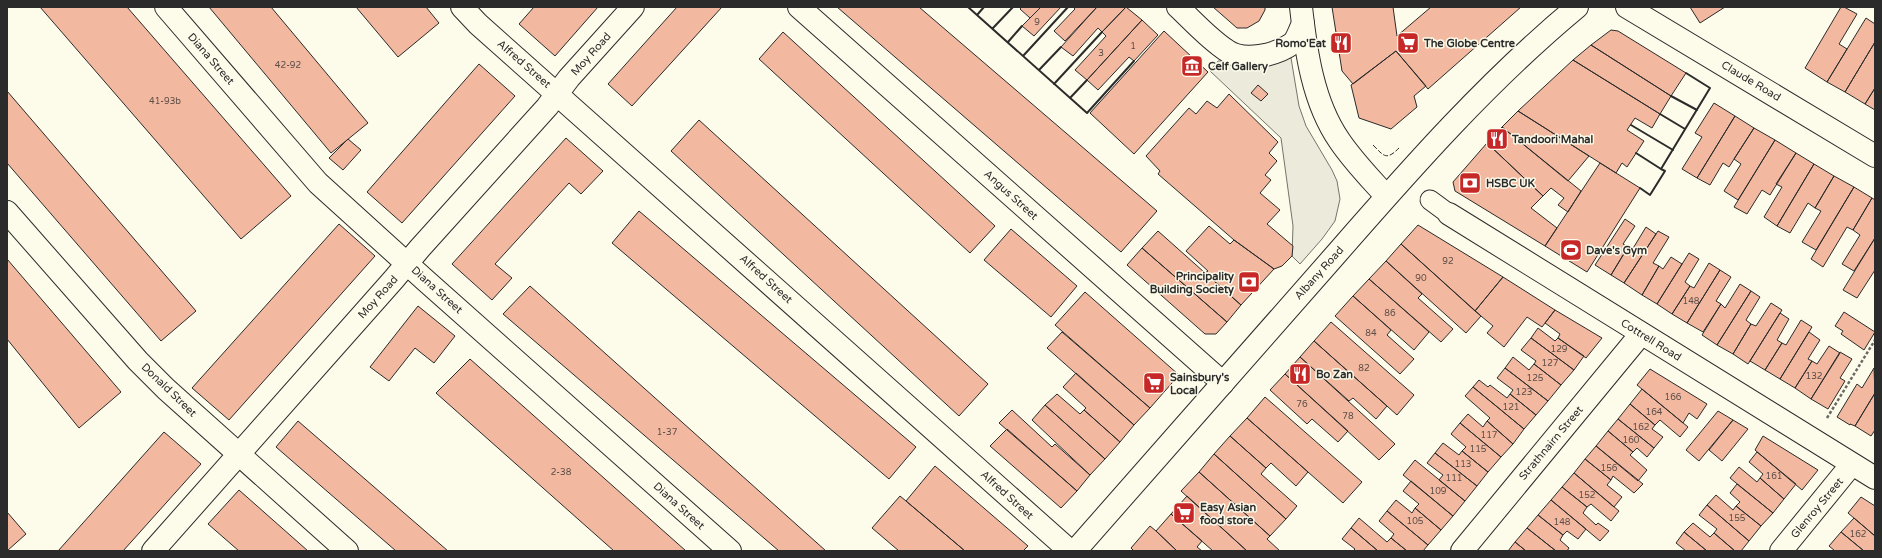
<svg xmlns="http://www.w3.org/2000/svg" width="1882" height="558" font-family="'Varela Round',sans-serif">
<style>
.parking{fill:#eceadb;stroke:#74746e}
.building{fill:#f2b8a0;stroke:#2b2b2b}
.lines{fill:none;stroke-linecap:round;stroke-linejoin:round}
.pedestrian-casing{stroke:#2b2b2b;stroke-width:21}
.minor-casing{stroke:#2b2b2b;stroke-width:24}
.tertiary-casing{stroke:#2b2b2b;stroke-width:24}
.primary-casing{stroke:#2b2b2b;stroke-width:24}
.path{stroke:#6a6964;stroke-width:2.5;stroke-dasharray:3 2;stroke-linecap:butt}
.pedestrian{stroke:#fdfbea;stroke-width:19}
.minor{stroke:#fdfbea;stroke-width:22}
.tertiary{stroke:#fdfbea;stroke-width:22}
.primary{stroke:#fdfbea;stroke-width:22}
.fence{stroke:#2b2b2b;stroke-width:1;stroke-dasharray:5 2;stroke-linecap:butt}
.wall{stroke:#2b2b2b;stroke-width:2}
.labels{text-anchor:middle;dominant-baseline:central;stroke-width:3;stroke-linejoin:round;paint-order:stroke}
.number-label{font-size:9px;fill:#5d4e48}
.poi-label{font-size:11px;font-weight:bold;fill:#2b2b2b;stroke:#fdfbea;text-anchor:start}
.street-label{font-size:11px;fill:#2b2b2b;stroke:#fdfbea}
</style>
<rect width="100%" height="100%" fill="#fdfbea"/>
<path class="parking" d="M1289,57l2,1 8,48 7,20 26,44 5,11 3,18 -5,22 -13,18 -22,25 -8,-8 1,-30 -12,-88 -71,-67 8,-10z"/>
<path class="building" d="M40,7h87l164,189 -50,43z
M209,7h62l97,116 -37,30z
M356,7h70l13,16 -41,34z
M534,7h64l-43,49 -36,-32z
M677,7h45l-90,99 -24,-22z
M837,7h82l238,204 -36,41z
M1022,7h19l-11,11 -10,-9z
M1041,7h20l-27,29 -12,-10z
M1073,7h24l-32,34 -11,-10 21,-22z
M1097,7h29l-24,25 -4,-4 -25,28 -12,-9z
M1126,7l16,13 -55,60 -12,-10 31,-34 -4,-4z
M1213,7h52v3l-6,11 -12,7h-10z
M1332,7h61l4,29 34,-29h90l-93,82 -32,-38 -43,33 -11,-13z
M1690,7h35l-25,16z
M1841,7h3l13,7 -18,30 8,5 -20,33 -22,-14z
M1866,18l9,6v18l-30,50 -18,-10z
M1142,20l16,15 -24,26 -5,-4 -31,33 -11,-10z
M1611,30l7,1 68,42 -15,23 -80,-51z
M1164,31l44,41 -74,82 -44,-41z
M783,32l212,194 -25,27 -211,-194z
M1875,42v46l-10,16 -20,-12z
M1591,45l80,51 -11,18 -87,-54z
M1396,51l30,35 -12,10 3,11 -26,22 -32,-11 -8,-33z
M1573,60l87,54 -8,14 -17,-10 -8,12 17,11 -17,26 -5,-4 -6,10 -98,-62z
M479,64l36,32 -113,127 -35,-31z
M1258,85l10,9 -7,7 -10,-8z
M1875,88v22l-10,-6z
M7,91l189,220 -35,30 -154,-178z
M1229,94l49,48 -9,11 8,8 -12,14 6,5 -11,13 20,17 -13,14 26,22 -1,10 -10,10 -8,3 -40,-29 -76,-66 2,-3 -14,-15 43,-48 7,6 11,-13 10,7z
M1714,103l21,13 -38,62 -15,-9 20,-32 -7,-4z
M1518,111l71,45 -21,25 -66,-54z
M1735,116l19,12 -25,39 -6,-4 -13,22 -13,-7z
M699,120l289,264 -29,32 -288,-265z
M1502,127l79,64 -13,21 -10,-7 6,-7 -13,-10 -8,8 -56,-53z
M1754,128l21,12 -37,60 -14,-9 17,-27 -7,-5z
M566,138l37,33 -22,23 -12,-11 -74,81 17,14 -20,22 -40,-36z
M348,139l13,11 -18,20 -14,-12z
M1775,140l21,13 -26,42 -8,-5 -15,24 -13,-7z
M1487,143l56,53 -12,12 26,20 -12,18 -90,-55 -2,-9z
M1796,153l18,11 -37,62 -13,-9 18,-30 -6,-3z
M1600,163l40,25 -53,84 -42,-26z
M1814,164l20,12 -19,32 -7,-5 -18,30 -13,-7z
M1834,176l20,11 -38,63 -14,-8 19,-31 -6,-3z
M1854,187l18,11 -19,32 -6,-3 -24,40 -12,-8z
M1872,198l3,2v38l-21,33 -12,-7 18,-29 -7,-5z
M639,211l277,236 -27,32 -277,-236z
M1625,219l10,7 -12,18 5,3 -17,28 -16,-10z
M339,224l36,32 -146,164 -37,-32z
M1418,225l85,52 -28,34 -74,-67z
M1209,226l21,18 4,-4 40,29 -33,36 -36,-32 3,-2 -22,-20z
M1646,227l10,7 -32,49 -13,-8 17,-28 4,3z
M1011,229l66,57 -26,31 -67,-57z
M1158,231l83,74 -14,17 -85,-74z
M1658,231l11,6 -16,26 6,3 -17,29 -18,-12z
M1875,238v32l-18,28 -14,-8z
M1401,244l80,72 -15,17 -80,-72z
M1142,248l85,74 -11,12h-11l-78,-69z
M1689,253l10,6 -14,23 5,4 -18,28 -15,-10z
M1671,257l11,7 -25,40 -15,-9 17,-29 4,3z
M7,259l114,133 -42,36 -72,-89z
M1386,261l36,33 -4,4 35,31 -12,13 -72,-63z
M1709,263l11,7 -33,53 -15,-9 18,-28 4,2z
M1720,270l11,7 -15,24 5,3 -18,28 -16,-9z
M1503,277l52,33 -13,17 -15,-10 -23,30 -17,-14 6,-7 -18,-15z
M1369,279l60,53 -15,18 -61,-54z
M1740,284l11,7 -34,54 -15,-10 19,-31 4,4z
M530,286l296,265h-47l-276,-237z
M1751,291l9,6 -14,23 5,4 -18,30 -16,-9z
M1085,292l94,83 -29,33 -95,-83z
M1353,296l38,34 -4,5 27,24 -14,15 -65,-58z
M1771,303l11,7 -34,54 -15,-10 18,-30 5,2z
M418,306l37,30 -21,27 -19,-15 -26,33 -19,-14z
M1555,310l47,28 -16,20 -28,-20 2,-4 -15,-11z
M1844,312l31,20 -11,18 -23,-16 2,-3 -8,-5z
M1780,313l9,6 -12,21 5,3 -17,27 -15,-9z
M1801,320l11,7 -32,52 -15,-9 17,-27 4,2z
M1331,322l83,73 -17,20 -83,-74z
M1538,328l17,13 3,-3 26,18 -10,14 -43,-32z
M1062,332l88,76 -16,17 -87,-77z
M1809,332l11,8 -12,19 4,2 -17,27 -15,-9z
M1531,338l43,32 -13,15 -27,-21 2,-3 -15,-11z
M1314,341l73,65 -11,13 -23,-21 -4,3 -49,-44z
M1829,346l11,7 -29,46 -16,-11 17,-27 5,3z
M1840,352l12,7 -12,19 5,3 -17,28 -17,-10z
M1300,357l95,87 -16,16 -94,-86z
M1513,357l16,13 5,-6 27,21 -13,16 -43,-33z
M470,359l216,192h-72l-178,-158z
M1505,368l43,33 -12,14 -26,-21 3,-4 -16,-12z
M1874,368l1,25 -20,33 -5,-2v1l-13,-8 20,-33 5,4z
M1650,369l57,35 -10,15 -8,-6 -6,10 -46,-38z
M1076,373l58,52 -14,17 -36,-32 2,-2 -23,-21z
M1285,374l63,57 -10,11 -26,-23 -5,5 -37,-34z
M1479,380l9,7 2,-2 17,13 3,-4 26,21 -12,14 -51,-42z
M1473,387l51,42 -11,15 -26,-23 3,-3 -25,-22z
M1642,389l46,38 -8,10 -20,-17 -5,5 -25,-21z
M1875,393v37l-4,6 -16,-10z
M1057,394l23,20 4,-4 36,32 -15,17 -60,-54z
M1265,397l97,85 -19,21 -96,-85z
M1630,404l25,21 -3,4 11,8 -9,11 -36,-29z
M1045,405l60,54 -15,16 -58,-55z
M1012,410l40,37 3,-3 35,31 -13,16 -78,-68z
M1718,411l15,9 -34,41 -13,-11z
M1468,414l15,13 4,-6 26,23 -12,13 -41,-34z
M1247,418l61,54 -12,14 -25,-23 -5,5 -36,-32z
M1618,419l36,29 -7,9 -10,-9 -4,4 -25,-21z
M1733,420l15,9 -26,32 -13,-11z
M298,421l150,130h-52l-120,-104z
M1460,423l41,34 -13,15 -26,-21 4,-4 -15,-13z
M1007,429l70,62 -16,17 -71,-62z
M1608,431l25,21 -3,3 17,15 -9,11 -42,-35z
M164,432l37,32 -78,87h-65z
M1230,436l36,32 -5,6 36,32 -11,13 -72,-65z
M1763,436l55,34 -16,20 -47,-40z
M1443,443l16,12 3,-4 26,21 -11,14 -42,-33z
M1596,446l47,38 -9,9 -21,-17 -2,4 -26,-21z
M1757,452l39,32 -12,15 -24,-21 3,-4 -14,-12z
M1435,453l42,33 -12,15 -26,-21 4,-5 -16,-12z
M1214,454l72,65 -16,17 -71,-64z
M1585,459l26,21 -4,5 15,12 -8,10 -40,-34z
M1415,460l50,41 -12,15 -50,-41z
M935,466l93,80 -5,5h-58l-59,-50z
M1739,467l18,15 3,-4 24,21 -11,14 -43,-35z
M1199,472l71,64 -3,3 13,12h-33l-66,-60z
M1574,473l45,38 -8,10 -20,-17 -4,3 -25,-20z
M1411,481l42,35 -12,14 -26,-22 4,-4 -16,-13z
M1737,484l36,29 -12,13 -25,-20 4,-4 -10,-9z
M1562,487l25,20 -4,6 13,12 2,-2 11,8 -9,10 -49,-41z
M239,490l69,61h-69l-31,-27z
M1716,495l17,15 3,-4 25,20 -12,15 -42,-36z
M900,496l6,5 59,50h-66l-27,-23z
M1187,496l60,55h-34l-42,-37z
M1861,497l14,9v30l-27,-23z
M1396,500l16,13 3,-5 26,22 -13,15 -41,-34z
M1551,500l35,29 -8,10 -11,-8 -4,4 -25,-20z
M1707,505l42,36 -8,10h-6l-21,-18 3,-4 -18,-14z
M1387,511l41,34 -5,6h-16l-16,-13 3,-4 -15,-13z
M7,512l19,22 -19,17z
M1171,514l31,27 -5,6 5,4h-25l-21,-20z
M1538,515l25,20 -3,5 9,8 -2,3h-11l-29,-23z
M1359,518l28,24 4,-4 16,13h-29l-27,-23z
M1854,518l21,18v15h-11l-23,-19z
M1693,523l17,14 4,-4 21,18h-28l-23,-19z
M1150,526l6,5 21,20h-43l-3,-3z
M1351,528l27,23h-25l2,-2 -13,-10z
M1527,528l29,23h-30l-11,-9z
M1684,532l23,19h-21l-10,-8z
M1841,532l23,19h-29l-6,-5z
M1515,542l11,9h-18z"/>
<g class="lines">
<g class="pedestrian-casing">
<path id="pedestrian" d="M1430,200l19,14"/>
</g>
<g class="minor-casing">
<path id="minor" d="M166,7l152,176 107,97 305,271
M462,7l16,17 592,527
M799,7l424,376
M1178,7c15,14 30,31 48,43 17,13 51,5 67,-7 4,-4 7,-14 10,-19
M1627,7l248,149
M7,212l131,149 28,28 181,162
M1449,214l426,264
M153,551l241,-272 26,-31 127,-141 22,-29 64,-71
M1462,551l179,-217
M1781,551l71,-87"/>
</g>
<g class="tertiary-casing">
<path id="tertiary" d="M1301,7c5,45 12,95 38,133 14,21 31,38 47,56"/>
</g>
<g class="primary-casing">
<path id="primary" d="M1075,551c87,-100 176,-199 263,-299 75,-86 151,-172 239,-245"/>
</g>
<path class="path" d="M1827,418l48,-78"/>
<use href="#pedestrian" class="pedestrian"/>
<use href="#minor" class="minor"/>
<use href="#tertiary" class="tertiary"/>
<use href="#primary" class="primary"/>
<path class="fence" d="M1373,145c11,11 13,16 26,3"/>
<path class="wall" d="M968,7l119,106 47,-52
M977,15l7,-8
M993,28l20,-21
M1008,42l14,-16
M1023,56l45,-49
M1039,70l22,-23
M1054,84l48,-52
M1671,96l26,14
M1070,98l17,-18
M1660,114l25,15
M1631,125l42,25
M1636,153l25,16
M1640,188l10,7 15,-24 -4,-2 49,-81 -24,-15"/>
</g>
<defs>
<g id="restaurant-square" transform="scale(1.15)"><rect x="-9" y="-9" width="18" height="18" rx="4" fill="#c62828" stroke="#fdfbea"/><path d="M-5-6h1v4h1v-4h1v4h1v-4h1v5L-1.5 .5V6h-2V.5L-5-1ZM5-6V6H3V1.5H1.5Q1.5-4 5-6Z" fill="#fff"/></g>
<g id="supermarket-square" transform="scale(1.15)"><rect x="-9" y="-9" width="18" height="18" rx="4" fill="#c62828" stroke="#fdfbea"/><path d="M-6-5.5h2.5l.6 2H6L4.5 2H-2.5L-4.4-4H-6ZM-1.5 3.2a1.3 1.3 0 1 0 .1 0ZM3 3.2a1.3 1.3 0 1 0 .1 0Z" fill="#fff"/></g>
<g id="museum-square" transform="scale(1.15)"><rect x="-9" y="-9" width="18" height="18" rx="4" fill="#c62828" stroke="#fdfbea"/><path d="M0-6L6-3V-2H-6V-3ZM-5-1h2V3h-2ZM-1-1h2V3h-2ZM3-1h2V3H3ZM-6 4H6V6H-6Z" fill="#fff"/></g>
<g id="bank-square" transform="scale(1.15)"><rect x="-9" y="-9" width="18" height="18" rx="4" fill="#c62828" stroke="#fdfbea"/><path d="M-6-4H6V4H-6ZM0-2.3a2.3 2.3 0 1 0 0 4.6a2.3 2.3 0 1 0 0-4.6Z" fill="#fff"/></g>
<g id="stadium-square" transform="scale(1.15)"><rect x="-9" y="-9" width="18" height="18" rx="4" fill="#c62828" stroke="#fdfbea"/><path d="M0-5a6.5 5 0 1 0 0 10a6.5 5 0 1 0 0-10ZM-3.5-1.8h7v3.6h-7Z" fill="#fff"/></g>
</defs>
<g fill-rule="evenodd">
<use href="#restaurant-square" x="1341" y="43"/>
<use href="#supermarket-square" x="1408" y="43"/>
<use href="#museum-square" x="1192" y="66"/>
<use href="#restaurant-square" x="1497" y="139"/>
<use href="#bank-square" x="1470" y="183"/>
<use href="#stadium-square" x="1571" y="250"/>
<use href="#bank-square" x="1249" y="282"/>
<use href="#restaurant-square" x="1300" y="374"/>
<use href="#supermarket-square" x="1154" y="383"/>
<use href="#supermarket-square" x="1184" y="513"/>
</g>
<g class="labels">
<g class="number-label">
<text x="1037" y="22">9</text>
<text x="1133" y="46">1</text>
<text x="1101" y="53">3</text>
<text x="288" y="65">42-92</text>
<text x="165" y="101">41-93b</text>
<text x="1448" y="261">92</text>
<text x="1421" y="278">90</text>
<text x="1691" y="301">148</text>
<text x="1390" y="313">86</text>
<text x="1371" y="333">84</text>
<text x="1559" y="349">129</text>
<text x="1550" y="363">127</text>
<text x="1364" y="368">82</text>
<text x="1814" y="376">132</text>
<text x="1535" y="378">125</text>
<text x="1524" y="392">123</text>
<text x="1673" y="397">166</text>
<text x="1302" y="404">76</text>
<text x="1511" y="407">121</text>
<text x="1654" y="412">164</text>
<text x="1348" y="416">78</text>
<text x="1641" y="427">162</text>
<text x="667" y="432">1-37</text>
<text x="1489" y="435">117</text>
<text x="1631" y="440">160</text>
<text x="1478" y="449">115</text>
<text x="1463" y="464">113</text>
<text x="1609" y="468">156</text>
<text x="561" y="472">2-38</text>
<text x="1774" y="476">161</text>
<text x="1454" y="478">111</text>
<text x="1438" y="491">109</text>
<text x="1587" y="495">152</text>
<text x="1737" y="518">155</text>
<text x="1415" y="521">105</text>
<text x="1562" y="522">148</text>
<text x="1858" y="534">162</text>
</g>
<g class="poi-label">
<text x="1326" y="43" text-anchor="end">Romo'Eat</text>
<text x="1424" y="43">The Globe Centre</text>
<text x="1208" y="66">Celf Gallery</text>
<text x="1512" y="139">Tandoori Mahal</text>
<text x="1486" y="183">HSBC UK</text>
<text x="1586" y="250">Dave's Gym</text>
<text x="1234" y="276" text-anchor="end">Principality<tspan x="1234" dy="13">Building Society</tspan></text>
<text x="1316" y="374">Bo Zan</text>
<text x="1170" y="377">Sainsbury's<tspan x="1170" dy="13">Local</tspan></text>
<text x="1200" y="507">Easy Asian<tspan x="1200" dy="13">food store</tspan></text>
</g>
<g class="street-label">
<text transform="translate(591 54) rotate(-48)">Moy Road</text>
<text transform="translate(211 59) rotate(49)">Diana Street</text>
<text transform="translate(524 64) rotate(41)">Alfred Street</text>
<text transform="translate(1751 81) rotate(31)">Claude Road</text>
<text transform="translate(1011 195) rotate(42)">Angus Street</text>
<text transform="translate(1319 273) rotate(-48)">Albany Road</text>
<text transform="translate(766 279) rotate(42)">Alfred Street</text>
<text transform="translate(437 290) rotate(42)">Diana Street</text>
<text transform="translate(378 297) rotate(-48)">Moy Road</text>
<text transform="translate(1651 340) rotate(32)">Cottrell Road</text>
<text transform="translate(169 390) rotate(44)">Donald Street</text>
<text transform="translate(1551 443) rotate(-50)">Strathnairn Street</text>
<text transform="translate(1007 495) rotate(42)">Alfred Street</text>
<text transform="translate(679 506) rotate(42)">Diana Street</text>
<text transform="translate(1817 508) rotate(-50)">Glenroy Street</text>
</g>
</g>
<rect width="1882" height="558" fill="none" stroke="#2b2b2b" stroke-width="16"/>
</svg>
